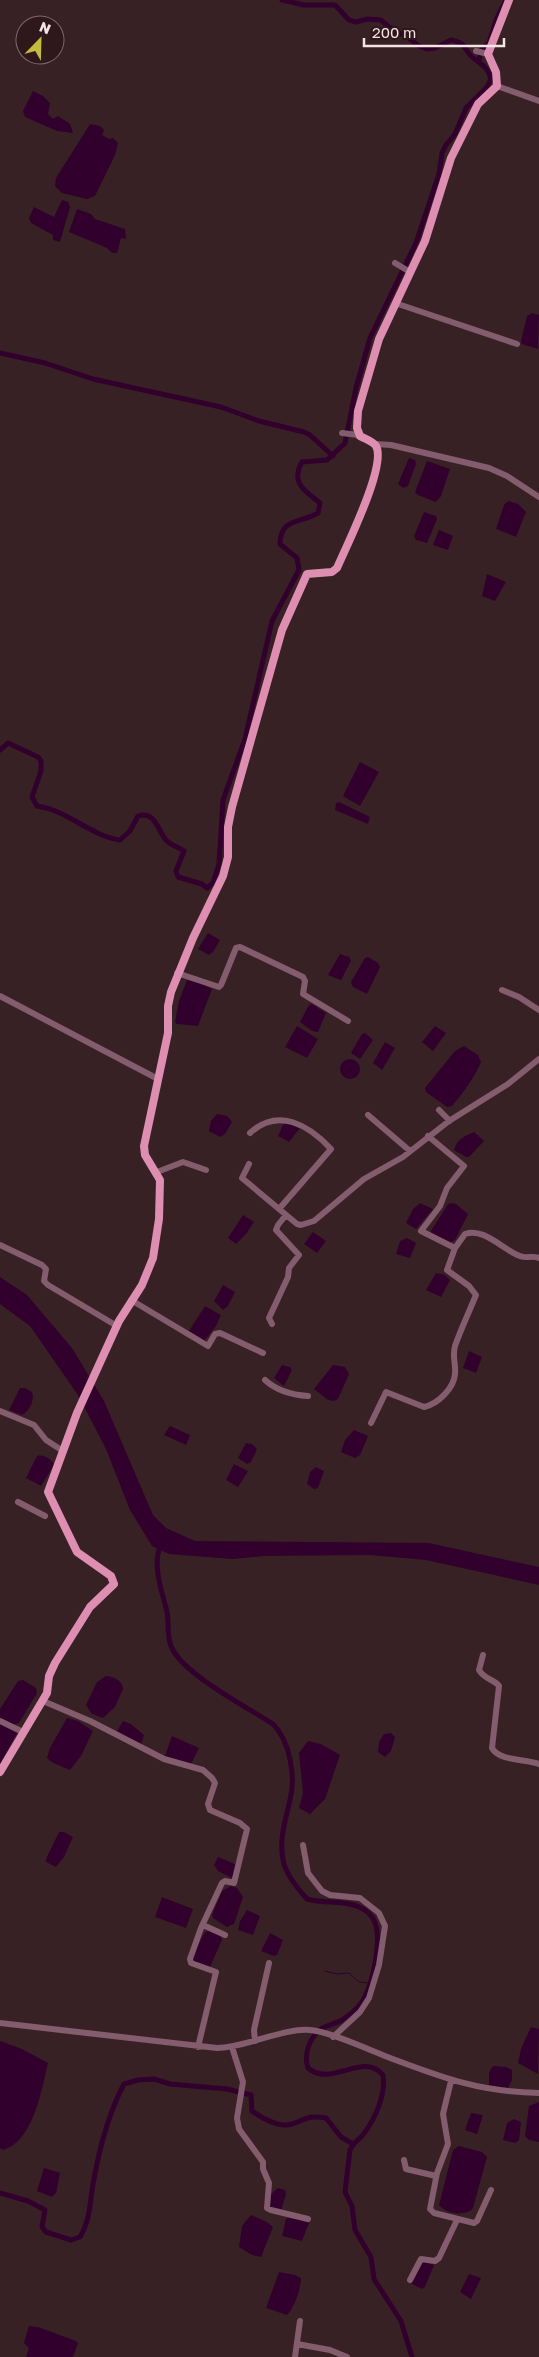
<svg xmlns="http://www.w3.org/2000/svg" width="539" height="2357" font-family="'Golos Text',sans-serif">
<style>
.water{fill:#31002c}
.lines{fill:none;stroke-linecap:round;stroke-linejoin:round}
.stream{stroke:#31002c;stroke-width:1}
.canal{stroke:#31002c;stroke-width:5}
.minor{stroke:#835c6d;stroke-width:6}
.major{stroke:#dd8eb1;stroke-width:8}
</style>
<rect width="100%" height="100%" fill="#382124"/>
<path class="water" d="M33,91l10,5 7,7 -2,11 5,5 5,-3 12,8 3,9 -16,-2 -32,-14 -2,-6z
M90,124l10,2 4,4 -2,5 7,4 4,-1 5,5 -3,12 -20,41 -8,3 -25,-6 -7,-7 1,-8z
M62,200l6,2 2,5 -10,35 -7,-2v-5l-22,-12 -2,-5 5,-11 20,10z
M77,209l14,5 4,5 30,10 1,10 -5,-1 -4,15h-5l-5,-5 -38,-16z
M532,313l7,2 -1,34 -16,-5 -1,-3 6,-25z
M409,458l6,2 1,4 -8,22 -5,2 -5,-4z
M427,461l23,8 -9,27 -5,6 -18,-7 -3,-3z
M508,501l10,3 8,8 -10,25 -20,-8 8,-24z
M424,512l12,4 1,3 -10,24 -11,-3 -2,-4z
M439,530l14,6 -5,14 -15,-5z
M487,574l19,8 -11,19 -13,-5z
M360,762l19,10 -19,34 -17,-10z
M339,802l31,15 -2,7 -33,-14 1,-7z
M208,933l12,7 -7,12 -4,3 -11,-6z
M340,954l9,3 2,4 -10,19 -13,-5z
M368,957l10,6 2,4 -13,27 -14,-7 -2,-5 14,-24z
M187,980l13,3 12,6 -14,37 -21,-2 -2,-2 4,-21z
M312,1004l14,9 -8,19 -6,-1 -12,-9 9,-17z
M297,1026l21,13 -11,19 -22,-11z
M435,1026l11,7 -13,18 -11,-9z
M365,1033l8,7 -13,19 -9,-6 11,-19z
M385,1042l10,6 -13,22 -9,-7z
M464,1046l14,9 3,7c-7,16 -17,30 -29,44l-5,1 -21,-15 -1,-4 30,-37z
M340 1069a10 10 0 1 1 20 0a10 10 0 1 1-20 0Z
M217,1114l10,2 5,6 -7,12 -5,3 -11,-6 2,-10z
M286,1123l14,5 -11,14 -11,-6 5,-11z
M474,1132l10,9 -15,16h-3l-12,-7c3,-11 11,-14 20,-18z
M420,1203l13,6 -17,20 -10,-6 7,-14z
M451,1203l5,1 12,10 -13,26 -5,3 -19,-10v-2l17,-27z
M243,1215l11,7 -8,12 -10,10 -8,-6z
M313,1232l13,9 -9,12 -13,-9z
M407,1238l9,5 -6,15 -14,-4 4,-13z
M436,1273l9,2 5,5 -9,17 -15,-7z
M0,1277l27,18 45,53 32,53 49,114 13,13 29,13 234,2 110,24v18l-113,-25 -56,-5 -106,1 -32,3 -63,-5 -17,-8 -22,-36 -24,-61 -28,-54 -48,-69 -30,-22z
M223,1285l12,7 -7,14 -5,4 -9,-9z
M205,1306l16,9 -5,11 -12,15 -15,-10z
M469,1351l13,6 -6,16 -13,-5z
M282,1365l8,2 2,3 -8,16 -10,-8z
M333,1365l12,2 4,7 -11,25 -4,2 -6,-1 -14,-11z
M20,1388h5l7,4c3,7 -2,19 -10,23l-13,-5z
M170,1426l20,9 -4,10 -22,-10z
M354,1430l14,6 -8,19 -5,3 -14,-6 4,-12z
M246,1443l6,1 5,5 -6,13 -4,2 -9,-6z
M37,1456c6,-2 15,3 17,9l-13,21 -15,-8z
M234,1464l14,7 -10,16 -12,-7z
M316,1467l8,4 -6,17 -4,1 -7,-5 3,-12z
M106,1676c7,0 17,5 17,13l-8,18 -12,11 -11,-4 -6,-9 11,-23z
M23,1680l13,8 1,5 -18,30 -6,2 -13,-7v-9l18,-28z
M67,1718l11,3 15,10 -12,25 -11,14 -17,-7 -6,-5 3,-10z
M123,1721l8,3 13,11 -3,9 -25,-11z
M0,1724l17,9 -17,31z
M391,1733l4,4 -4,14 -6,6 -7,-5 1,-10 5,-8z
M172,1736l27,12 -8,16 -26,-8z
M308,1741l13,3 19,11 -15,44 -15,15 -11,-6 4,-15 -4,-40z
M59,1832h5l9,5 -9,20 -8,10 -10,-5v-3z
M218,1857l19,8 -5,13 -14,-7 -4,-6z
M231,1886l6,2 6,9 -9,27 -7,3 -14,-9 -1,-3 10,-24z
M162,1897l31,12 -7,19 -31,-11z
M247,1910l13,6 -7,19 -15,-5 2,-9z
M209,1931l12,5 1,4 -12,27 -17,-5v-7l12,-23z
M270,1933l13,7 -6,15 -3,1 -13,-5z
M531,2027l8,2 -1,45 -20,-11 3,-14z
M0,2041l22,8 26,14c-6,26 -15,79 -45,87l-3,-2z
M493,2066l13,1 6,3v10l-4,8 -19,-3v-13z
M539,2102v40l-10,-2 -4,-4 4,-30z
M471,2113l12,2 -6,19 -12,-4z
M514,2119l7,3 -2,18 -4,3 -12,-3 4,-17z
M459,2146l23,6 5,5 -14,51c-7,9 -27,6 -34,-3l14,-55z
M44,2168l16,5 -4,20 -4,4 -15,-6z
M278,2188l7,2 1,4 -5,17 -11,-3v-13z
M251,2215l16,7 6,5 -12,30 -9,-2 -13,-8 3,-21z
M290,2217l19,6 -7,18 -20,-5 4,-17z
M422,2261l12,4 -9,22 -3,2 -12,-6z
M279,2272l16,3 6,3c0,10 -7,31 -14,37l-21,-7z
M469,2274l12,4 -10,21 -11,-7z
M29,2326l9,1 38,14 2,2 -5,14h-47l3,-9 -5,-5z"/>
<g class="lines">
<path class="stream" d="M325,1971l12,3 12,-1 10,9 10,1"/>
<path class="canal" d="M479,61l2,-11 8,-7 7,-23 10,-20
M0,353l45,10 48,16 128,28 38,14 45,11 6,3 23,21
M0,750l8,-7 30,14 3,4v10l-9,26 5,9c30,4 54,30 83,34l10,-9 8,-15c17,-6 20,15 28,24 4,5 13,7 18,11l-8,20 2,6 24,7 5,4 6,-5 6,-19 4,-64 22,-61 27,-118 27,-51 -2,-12 -17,-14c1,-27 20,-20 38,-31l2,-10c-15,-12 -30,-20 -18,-41l25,-2 18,-17 11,-55 14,-50 46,-95 23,-69 3,-21 4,-8 9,-11 11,-26 21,-21 4,-8c-3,-13 -11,-15 -20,-23 -9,-9 -3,-12 -20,-16l-16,8 -8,1 -8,-3 -14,-11 -10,-3 -14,-12 -14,-1 -11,3 -7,-2 -14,-15h-31l-22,-5
M161,1544c-9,20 0,44 5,64 4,12 0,25 5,38 10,27 76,61 102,78 17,17 23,53 17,76 -5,22 -12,42 -6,64 4,13 14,25 23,35 16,5 38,1 52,8 7,3 14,9 16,16 7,19 -3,69 -17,84 -5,5 -12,11 -18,14 -10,5 -20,5 -26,15 -6,8 -10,22 -6,32 23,20 55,-17 75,7 3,20 -8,44 -20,60 -5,5 -10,8 -13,15l-5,42 7,14 3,24 16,27 3,22 27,42 11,36
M0,2193l28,8 17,9 -3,17 4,5 25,8 9,-3c10,-16 10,-35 13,-53 6,-34 15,-70 31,-100l14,-4 16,-1 16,5 57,5 24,6 1,16c11,8 26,17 40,13 14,-5 17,-9 34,-6l15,19 12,7"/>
<path class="minor" d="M476,51l12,3
M497,86l42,15
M395,263l15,9
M395,303l122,41
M342,433l16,2
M375,444l16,1 98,23 18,8 32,21
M177,973l42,14 2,-2 15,-37 4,-1 63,30 2,4 -2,13 45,27
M502,990l17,7 20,13
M0,996l158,83
M439,1110l11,11
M368,1115l42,36
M250,1133c28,-26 59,-8 81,16l-52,60
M249,1164l-7,14 55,46 4,1 13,-4 50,-42 39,-22 46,-36 59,-37 31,-25
M157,1172l26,-10 23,8
M0,1245l42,20 4,4 -2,12 4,4 69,41
M455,1248l10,-14c19,-7 38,16 55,22 7,3 12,-1 19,2
M131,1300l77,46 7,-12 5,-1 43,20
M272,1324l-3,-6 19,-41 1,-9 10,-13 -23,-25 2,-5 8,-10
M265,1380c12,11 27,15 43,16
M0,1411l34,14 12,15 17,11
M371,1423l15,-31 38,15c14,-3 30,-19 31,-33 1,-10 -3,-18 0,-28 6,-17 14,-34 21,-51l-7,-9 -22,-16 8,-22 -34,-17 19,-25 7,-18 17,-22 -36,-30
M18,1502l27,14
M483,1655l-4,15c6,10 15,9 20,16l-7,62c7,13 33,11 47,16
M43,1701l47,20 74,38 39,11 9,8 3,5 -7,21 2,6 30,13 7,6 -13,54 -9,-2 -3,2 -21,45 -11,31 1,4 25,9 -18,75
M0,1721l23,11
M303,1845l5,28 14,18 8,4 30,3 19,15 6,13 -6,39 -10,33 -9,14 -27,25
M203,1925l22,10
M0,2023l217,25c30,-1 66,-20 93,-18 21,2 55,18 75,26 56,21 93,36 154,37
M255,2041l-1,-11 15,-67
M232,2047l11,35 -6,36 2,11 24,33v7l6,14 -2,25 4,2 37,9
M451,2081l-8,33 5,30 -11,29 -7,36 4,4 40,10 3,-2 14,-31
M404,2160l2,9 30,7
M410,2280l11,-21 14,2 4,-3 18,-38
M297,2344l33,6 17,7
M295,2357l5,-36"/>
<path class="major" d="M0,1772l47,-79 2,-17 6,-13 35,-56 24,-23 -3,-8 -34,-24 -29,-60 29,-79 42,-92 23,-36 11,-27 6,-39 1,-39 -15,-25 -1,-9 24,-113v-27l3,-14 22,-54 30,-62 5,-19v-30l4,-20 50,-177 25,-56 25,-2 5,-4c9,-21 50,-103 39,-122 -3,-5 -11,-7 -16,-10l-3,-8 1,-17 21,-72 46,-98 26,-83 27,-54 19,-18 -1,-14 -8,-18 21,-54"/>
</g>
<g transform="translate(40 40) rotate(23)"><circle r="24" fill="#2e181b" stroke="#7d6a6c"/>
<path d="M0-4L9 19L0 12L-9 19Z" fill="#c4bc3d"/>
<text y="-8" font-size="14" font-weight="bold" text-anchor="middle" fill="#f4e4e6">N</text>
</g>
<path d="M364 38v8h140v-8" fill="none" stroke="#f4e4e6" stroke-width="2.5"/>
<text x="372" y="38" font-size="15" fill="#f4e4e6" stroke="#2e181b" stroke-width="4" paint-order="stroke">200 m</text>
</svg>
